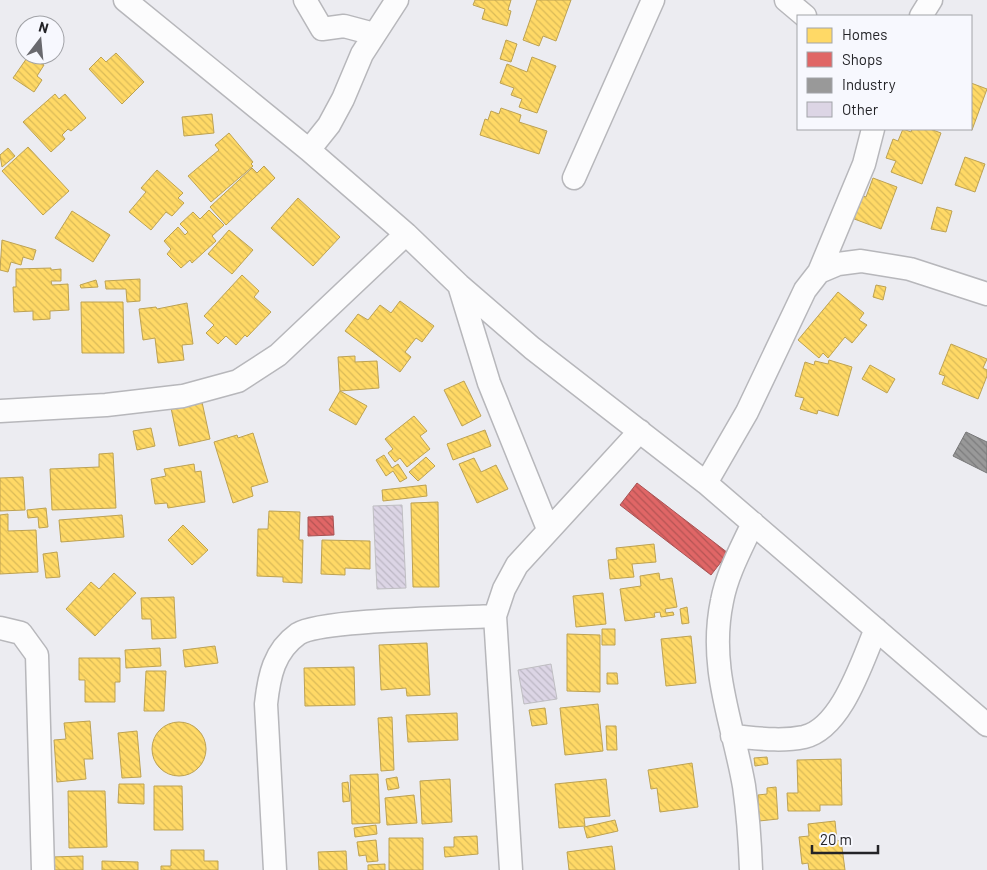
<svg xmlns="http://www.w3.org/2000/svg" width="987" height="870" font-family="Barlow,sans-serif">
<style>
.homes{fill:url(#homes-back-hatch);stroke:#bda253}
.shops{fill:url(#shops-back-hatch);stroke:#a75253}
.industry{fill:url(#industry-back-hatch);stroke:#767677}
.building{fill:url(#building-back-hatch);stroke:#bfbec2}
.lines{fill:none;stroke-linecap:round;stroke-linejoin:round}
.street-casing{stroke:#b7b7bb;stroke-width:25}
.street{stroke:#fcfcfd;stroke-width:22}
</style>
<defs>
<pattern id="homes-back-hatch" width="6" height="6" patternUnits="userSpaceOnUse" patternTransform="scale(1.25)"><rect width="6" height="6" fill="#ffd966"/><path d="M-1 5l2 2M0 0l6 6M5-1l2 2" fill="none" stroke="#daba58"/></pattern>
<pattern id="shops-back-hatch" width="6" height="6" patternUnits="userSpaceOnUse" patternTransform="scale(1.25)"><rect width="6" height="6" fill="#e06666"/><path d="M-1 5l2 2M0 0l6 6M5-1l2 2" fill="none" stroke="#b55454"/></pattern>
<pattern id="industry-back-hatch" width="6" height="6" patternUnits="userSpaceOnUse" patternTransform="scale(1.25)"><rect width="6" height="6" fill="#999"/><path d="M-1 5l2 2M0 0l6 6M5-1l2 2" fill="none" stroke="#7c7c7d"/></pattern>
<pattern id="building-back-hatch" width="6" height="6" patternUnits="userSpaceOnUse" patternTransform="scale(1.25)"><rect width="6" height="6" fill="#dcd5e5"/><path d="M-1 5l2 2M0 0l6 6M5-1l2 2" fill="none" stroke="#bcb7c4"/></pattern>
</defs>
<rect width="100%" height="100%" fill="#ececf1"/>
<path class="homes" d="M475,0h36l-3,10 3,1 -4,15 -25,-7 3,-10 -12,-4z
M537,0h34l-15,41 -13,-5 -4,10 -16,-6z
M506,40l11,4 -6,18 -11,-3z
M116,53l28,29 -22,22 -33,-35 12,-12 5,5z
M29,55l15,10 -7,11 5,4 -8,12 -21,-14z
M532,57l24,9 -19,47 -18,-6 3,-8 -11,-4 3,-7 -14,-5 7,-19 20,8z
M971,83l16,6 -15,41 -3,-1z
M55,94l4,5 6,-5 21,24 -15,13 -3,-2 -6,6 3,4 -14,13 -28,-30z
M501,108l20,7 -2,7 28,9 -8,23 -59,-19 5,-16 3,1 3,-9 8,3z
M212,114l2,19 -30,3 -2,-19z
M903,129l8,3 1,-3h18l11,4 -19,51 -31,-12 5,-11 -10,-3 7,-19 5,2z
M229,133l24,29 -2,2 2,2 -42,36 -23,-26 31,-26 -4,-5z
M28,147l41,44 -26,24 -41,-44z
M8,148l7,8 -13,11 -2,-12z
M965,157l20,7 -10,28 -20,-7z
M264,166l11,12 -49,47 -16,-18 42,-39 5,5z
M157,170l26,23 -5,5 6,5 -12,13 -6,-4 -15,18 -22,-18 17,-20 -5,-4z
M873,178l24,9 -16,42 -32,-12 9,-23 8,3z
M298,198l42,39 -27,29 -42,-38z
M937,207l15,4 -6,21 -15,-3z
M209,210l15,15 -12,11 4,5 -24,22 -2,-3 -9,8 -14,-14 4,-5 -7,-8 14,-14 7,8 3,-3 -8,-8 13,-12 7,7z
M72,211l38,24 -17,27 -38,-24z
M229,230l24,20 -21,24 -24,-20z
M2,240l34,10 -3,10 -10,-3 -2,8 -10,-3 -3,10 -8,-2z
M51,268v2l10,-1v12h-10l1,4 16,-1 1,26 -19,1v8l-17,1v-9l-19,1 -1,-25h3v-18z
M242,275l17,16 -5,6 17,15 -24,25 -2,-2 -9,10 -10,-9 -8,8 -12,-11 8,-8 -10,-9z
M140,279v22l-13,1 -1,-13h-20l-1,-8z
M96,280l2,7 -17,1 -1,-3z
M876,285l10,2 -3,13 -10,-3z
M838,292l26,21 -5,7 8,5 -15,18 -7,-6 -17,21 -5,-5 -4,5 -21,-18z
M400,301l34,25 -12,16 -6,-4 -11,14 6,5 -11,15 -55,-41 13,-17 10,6 12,-15 11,8z
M81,302h42l1,51h-42z
M187,303l6,41 -11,1 2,15 -26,3 -3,-25 -12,2 -4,-31 17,-2 1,2z
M951,344l36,15 -4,9 4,2v6l-9,23 -36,-15 3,-8 -6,-2z
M355,356v6l22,-1 2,27 -39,3 -2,-34z
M829,360l23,7 -14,49 -20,-6 -1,4 -17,-5 4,-11 -9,-2 10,-34 9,3 1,-4 13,3z
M870,365l25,14 -8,14 -25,-14z
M464,381l17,35 -19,10 -18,-36z
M340,391l27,15 -11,19 -27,-15z
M202,402l8,37 -31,7 -8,-38z
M414,416l13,15 -7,5 10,13 -23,18 -7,-9 -5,4 -7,-9 5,-4 -8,-10z
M151,428l4,18 -18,4 -4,-19z
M485,430l6,16 -38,14 -6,-16z
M253,433l15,49 -17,5 2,9 -20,7 -19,-61 23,-7 1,3z
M113,453l3,55 -64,2 -2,-41 49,-2v-13z
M384,455l8,13 6,-4 9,14 -7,4 -7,-11 -7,5 -10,-16z
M426,457l9,9 -17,15 -9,-9z
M474,458l7,14 15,-7 12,24 -31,14 -18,-39z
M194,464l1,8 6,-1 4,31 -37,6 -1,-5 -12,1 -4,-25 15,-3 -2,-7z
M23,477l2,33 -25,1v-33z
M426,485l1,11 -44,5 -1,-11z
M438,502l1,85h-26l-2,-84z
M46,508l2,19 -9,1 -1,-11 -10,1 -1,-8z
M269,511l31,1 -1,28h4l-1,43 -19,-1v-5l-26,-1 1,-47h10z
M8,514v17l28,-1 2,42 -38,2v-59z
M122,515l2,22 -63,5 -2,-22z
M183,525l25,25 -16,15 -24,-25z
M322,540l48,1v28l-25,-1v7l-24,-1z
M654,544l2,18 -24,2 2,13 -24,2 -2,-19 9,-1 -1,-11z
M57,552l3,25 -14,1 -3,-24z
M114,573l22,20 -41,43 -29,-27 25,-27 8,7z
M659,573l1,7 12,-2 5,29 -12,2 1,4 7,-1 1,3 -13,2 -1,-5 -6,1 1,4 -30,4 -5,-32 21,-3 -1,-10z
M603,593l3,31 -30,3 -3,-31z
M174,597l2,41 -24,1 -1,-20h-9l-1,-21z
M687,607l2,16 -7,1 -2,-15z
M602,629h13v16h-13z
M567,634l33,1v57l-33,-1z
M691,636l5,47 -30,3 -5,-47z
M427,643l3,52 -23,1 -1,-8 -25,2 -2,-45z
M215,646l3,17 -33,4 -2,-17z
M160,648l1,18 -35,2 -1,-18z
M79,658h41v24h-5v20h-30v-22h-6z
M354,667l1,38 -50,1 -1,-38z
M146,671h20l-2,40h-20z
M607,673h10l1,11h-11z
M598,704l5,47 -38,4 -5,-47z
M545,708l2,16 -15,2 -3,-16z
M457,713l1,27 -50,2 -2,-27z
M392,717l2,53 -13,1 -3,-53z
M90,721l3,38h-9l2,20 -29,3 -3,-42 12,-1 -2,-16z
M152 749a27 27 0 1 1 54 0a27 27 0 1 1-54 0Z
M606,726h10l1,24h-10z
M137,731l4,46 -19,1 -4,-45z
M767,757l1,7 -13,2 -1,-8z
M841,759l1,46h-22v6h-32l-1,-18h11l-1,-33z
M692,763l6,44 -38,5 -3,-24 -6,1 -3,-19z
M378,774l2,49 -28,1 -2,-49z
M397,777l2,11 -11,2 -2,-11z
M450,779l2,43 -30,2 -2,-43z
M606,779l4,37 -26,2 1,8 -26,2 -4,-44z
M348,782l2,19 -7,1 -1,-19z
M119,784h25v20l-26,-1z
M154,786h28l1,44h-29z
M776,787l2,32 -19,2 -1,-26 9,-1v-6z
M68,791h37l2,56 -38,1z
M414,795l3,28 -30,2 -2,-27z
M615,820l3,11 -31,7 -3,-11z
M835,821l2,20 4,-1 4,30h-36l-1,-7 -6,1 -3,-27 10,-1 -1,-12z
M376,825l1,9 -22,3 -1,-9z
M477,836l1,18 -33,3 -1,-10h10v-10z
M389,838h34v32h-34z
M376,840l2,21 -11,1 -1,-7 -7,1 -2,-14z
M612,846l3,24h-46l-2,-18z
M171,850h33v11h14v9h-57v-4h10z
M346,851l1,19h-28l-1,-18z
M83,856v14h-31v-13z
M102,861l36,1v8h-36z
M385,864v6h-17v-5z"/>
<path class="shops" d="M637,483l91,70 -17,22 -91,-70z
M333,516l1,19 -26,1v-19z"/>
<path class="industry" d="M966,432l21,10v31l-34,-17z"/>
<path class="building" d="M402,505l4,83 -29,1 -4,-83z
M551,664l6,35 -33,5 -6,-34z"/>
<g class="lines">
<g class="street-casing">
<path id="street" d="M125,0l184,150 97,84 53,51 73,63 174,135 281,242
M305,0l17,29 22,-3 30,8
M786,0l19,16
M921,16l10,-16
M309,150l20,-25 14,-26 19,-45 35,-54
M574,178l79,-178
M819,272l45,-108 9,-35
M459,285l30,98 59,146
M0,411l106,-6 77,-9 55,-15 40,-26 128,-121
M706,483l41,-71 58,-122 14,-18 19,-8 23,-3 49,8 77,25
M0,628l21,5 16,22 6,215
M732,736c24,2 48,6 72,1 38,-9 58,-76 72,-108
M275,870l-9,-166c3,-28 8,-53 32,-70 23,-15 162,-16 197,-18
M511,870l-16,-254 9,-27 13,-24 123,-134
M751,870c-1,-28 -3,-56 -7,-84 -11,-63 -36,-118 -22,-185 5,-27 19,-52 31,-78"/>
</g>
<use href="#street" class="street"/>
</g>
<rect x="797" y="15" width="175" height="115" fill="#f7f8fe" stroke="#a2a3a8"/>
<rect x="807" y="28" width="25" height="15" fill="#ffd966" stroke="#a2a3a8"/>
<text x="842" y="40" font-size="15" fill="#232327">Homes</text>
<rect x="807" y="52" width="25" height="15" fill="#e06666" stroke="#a2a3a8"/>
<text x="842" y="65" font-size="15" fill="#232327">Shops</text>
<rect x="807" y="78" width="25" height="15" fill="#999999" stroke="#a2a3a8"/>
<text x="842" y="90" font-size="15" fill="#232327">Industry</text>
<rect x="807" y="102" width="25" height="15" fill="#dcd5e5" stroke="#a2a3a8"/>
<text x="842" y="115" font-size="15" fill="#232327">Other</text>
<g transform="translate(40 40) rotate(16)"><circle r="24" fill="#f7f8fe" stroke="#a2a3a8"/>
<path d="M0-4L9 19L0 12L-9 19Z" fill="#69696e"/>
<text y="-8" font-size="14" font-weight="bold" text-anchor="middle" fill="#232327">N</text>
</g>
<path d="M812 845v8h66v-8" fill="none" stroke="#232327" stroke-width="2.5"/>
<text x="820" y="845" font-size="15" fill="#232327" stroke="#f7f8fe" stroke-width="4" paint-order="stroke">20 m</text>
</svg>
